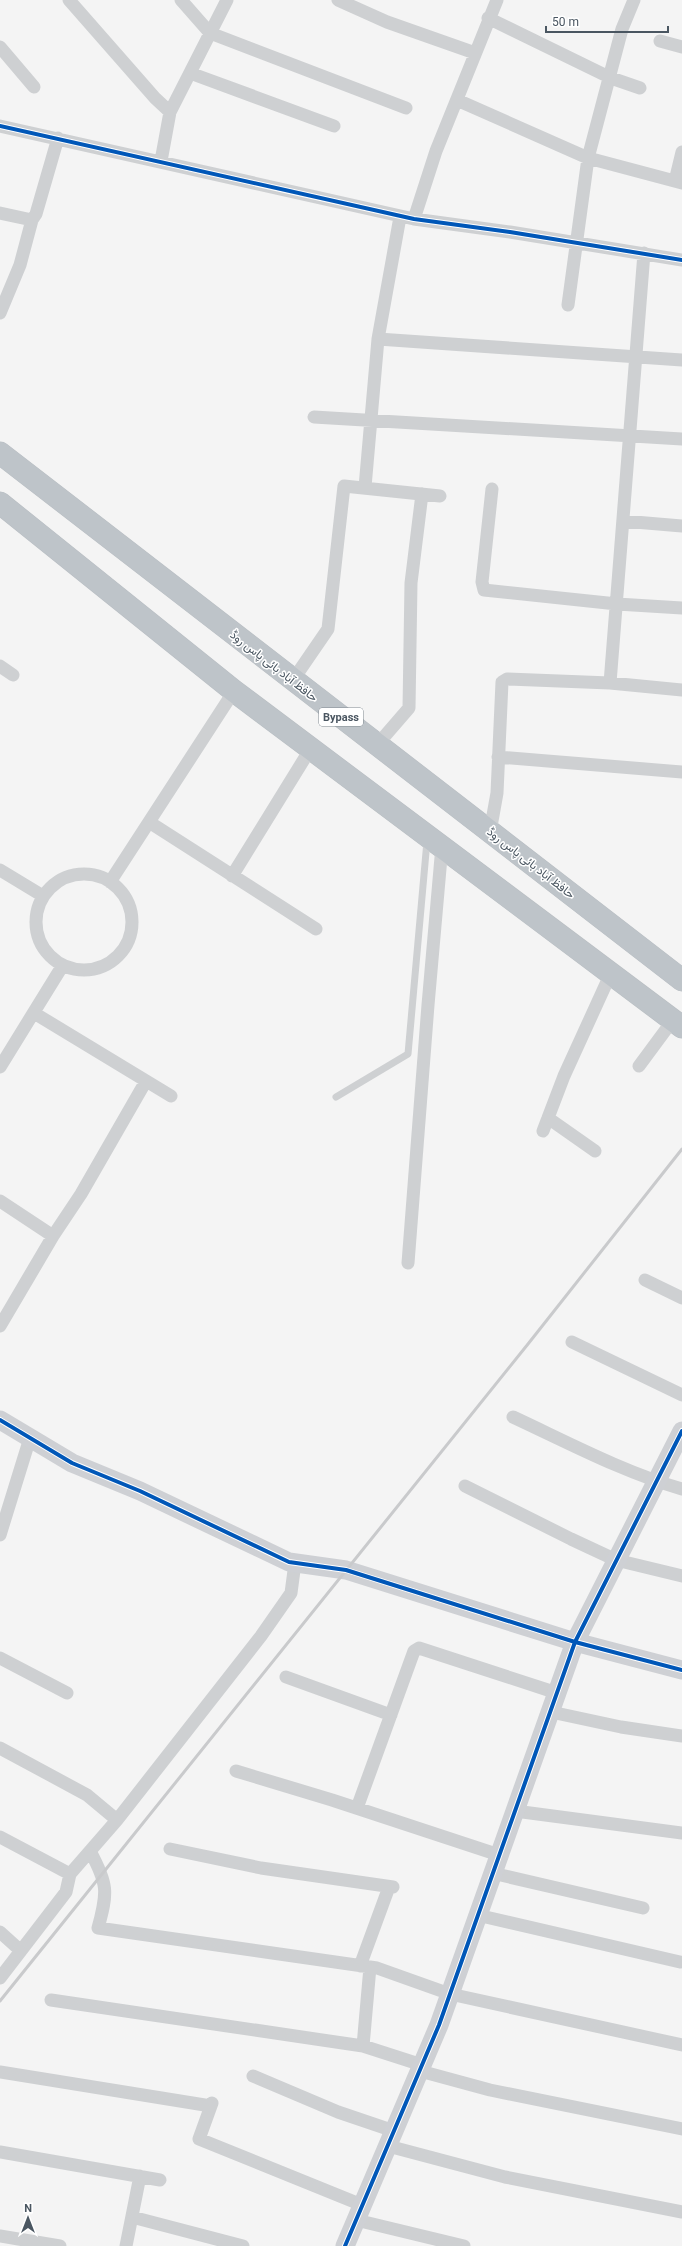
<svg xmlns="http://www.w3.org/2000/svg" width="682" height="2246" font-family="Roboto,Vazirmatn,sans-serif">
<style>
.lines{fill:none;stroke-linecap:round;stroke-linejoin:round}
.highway-casing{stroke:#b9bec3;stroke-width:23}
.lane{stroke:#ced0d2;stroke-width:7}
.street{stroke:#ced0d2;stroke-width:13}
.secondary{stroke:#ced0d4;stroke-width:19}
.highway{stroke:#bec4c9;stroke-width:22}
.rail{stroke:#c9cacc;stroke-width:3}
.cycleway-casing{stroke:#fff;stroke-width:6}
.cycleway{stroke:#0057b8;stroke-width:4}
.labels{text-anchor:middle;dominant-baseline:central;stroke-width:3;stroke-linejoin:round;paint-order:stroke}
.shield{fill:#fff;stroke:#808990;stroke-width:1}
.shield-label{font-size:11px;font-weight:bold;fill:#4a5661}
.street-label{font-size:12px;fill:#4a5661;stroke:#fff}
</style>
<rect width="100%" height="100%" fill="#f4f4f4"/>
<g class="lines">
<g class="highway-casing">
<path id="highway" d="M0,453l682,527
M0,503l234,188 448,336"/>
</g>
<path class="lane" d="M336,1097l72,-43 19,-213"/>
<path class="street" d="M69,0l86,98 15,14
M181,0l29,33 196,75
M338,0l49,22 88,31
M488,18l123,60 29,10
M660,41l22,6
M0,47l34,40
M190,73l144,53
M457,100l131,58 94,25
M0,126l414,93 96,13 172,28
M161,161l9,-49 57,-112
M675,181l7,-29
M0,213l32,7 4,-6 22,-76
M414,219l22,-68 61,-151
M568,305l20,-147 34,-129 12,-29
M0,313l20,-48 12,-45
M378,339l304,21
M314,417l368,22
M365,487l13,-148 22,-122
M492,489l-10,93 2,8 133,14 65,4
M623,521l59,5
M0,666l13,9
M293,680l35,-51 16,-143 96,10
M610,683l34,-430
M377,745l32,-37 2,-125 11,-89
M498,757l184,15
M149,822l167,107
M490,832l7,-39 5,-111 5,-3 103,4 72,7
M0,870l43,26
M36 922a48 48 0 1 1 96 0a48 48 0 1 1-96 0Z
M232,876l79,-128
M110,882l124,-191
M34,1013l137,83
M639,1066l34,-46
M0,1067l63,-102
M548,1118l47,33
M543,1131l21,-55 47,-103
M0,1201l53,35
M408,1263l20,-258 14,-159
M645,1280l37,18
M0,1326l53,-90 28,-42 65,-113
M572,1342l110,53
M513,1417c56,26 110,55 169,72
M465,1486l106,53 45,21 66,16
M0,1535l30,-97
M0,1658l67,35
M286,1677l105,38
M551,1712l70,15 61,9
M0,1748l87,47 30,25
M236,1771l96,29 167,55
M357,1808l57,-157 5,-3 138,45
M515,1811l167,22
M0,1837l70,37
M170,1849l91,19 132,19
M90,1851c18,33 18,41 8,77l279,40 73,26 232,51
M492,1873l151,35
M477,1915l203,47
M0,1932l21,19
M360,1966l29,-79
M0,1978l66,-86 4,-18 47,-54 144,-184 30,-43 4,-30
M51,2000l312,46 59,19
M363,2046l7,-79
M420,2071l70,19 192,39
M0,2072l211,34
M253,2076l85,36 56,19
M212,2103l-13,36 163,66
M388,2146l117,31 177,35
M0,2152l160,28
M132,2217l111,29
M356,2220l108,26
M0,2236l60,10
M126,2246l14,-70"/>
<path class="secondary" d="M0,1420l72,43 68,28 149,71 57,8 229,72 107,28
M345,2246l94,-221 136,-383 107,-211"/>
<use href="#highway" class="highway"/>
<path class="rail" d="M0,2001l528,-657 154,-195"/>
<g class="cycleway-casing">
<path id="cycleway" d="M0,126l414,93 96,13 172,28
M0,1420l72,43 68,28 149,71 57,8 229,72 107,28
M345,2246l94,-221 136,-383 107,-211"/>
</g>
<use href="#cycleway" class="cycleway"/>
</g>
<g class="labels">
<rect class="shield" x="319" y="708" width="44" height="18" rx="3"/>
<g class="shield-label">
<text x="341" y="717">Bypass</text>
</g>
<g class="street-label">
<text transform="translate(274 666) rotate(38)">حافظ آباد بائی پاس روڈ</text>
<text transform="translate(531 863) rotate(38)">حافظ آباد بائی پاس روڈ</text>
</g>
</g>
<g transform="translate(28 2218)" stroke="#ffffff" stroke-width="3" paint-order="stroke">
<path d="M0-3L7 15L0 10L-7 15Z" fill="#4a5661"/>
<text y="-6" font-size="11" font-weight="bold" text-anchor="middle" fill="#4a5661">N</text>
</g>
<path d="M546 26v6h122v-6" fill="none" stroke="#4a5661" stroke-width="2"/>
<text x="552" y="26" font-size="12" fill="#4a5661" stroke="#ffffff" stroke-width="3" paint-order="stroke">50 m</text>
</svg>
